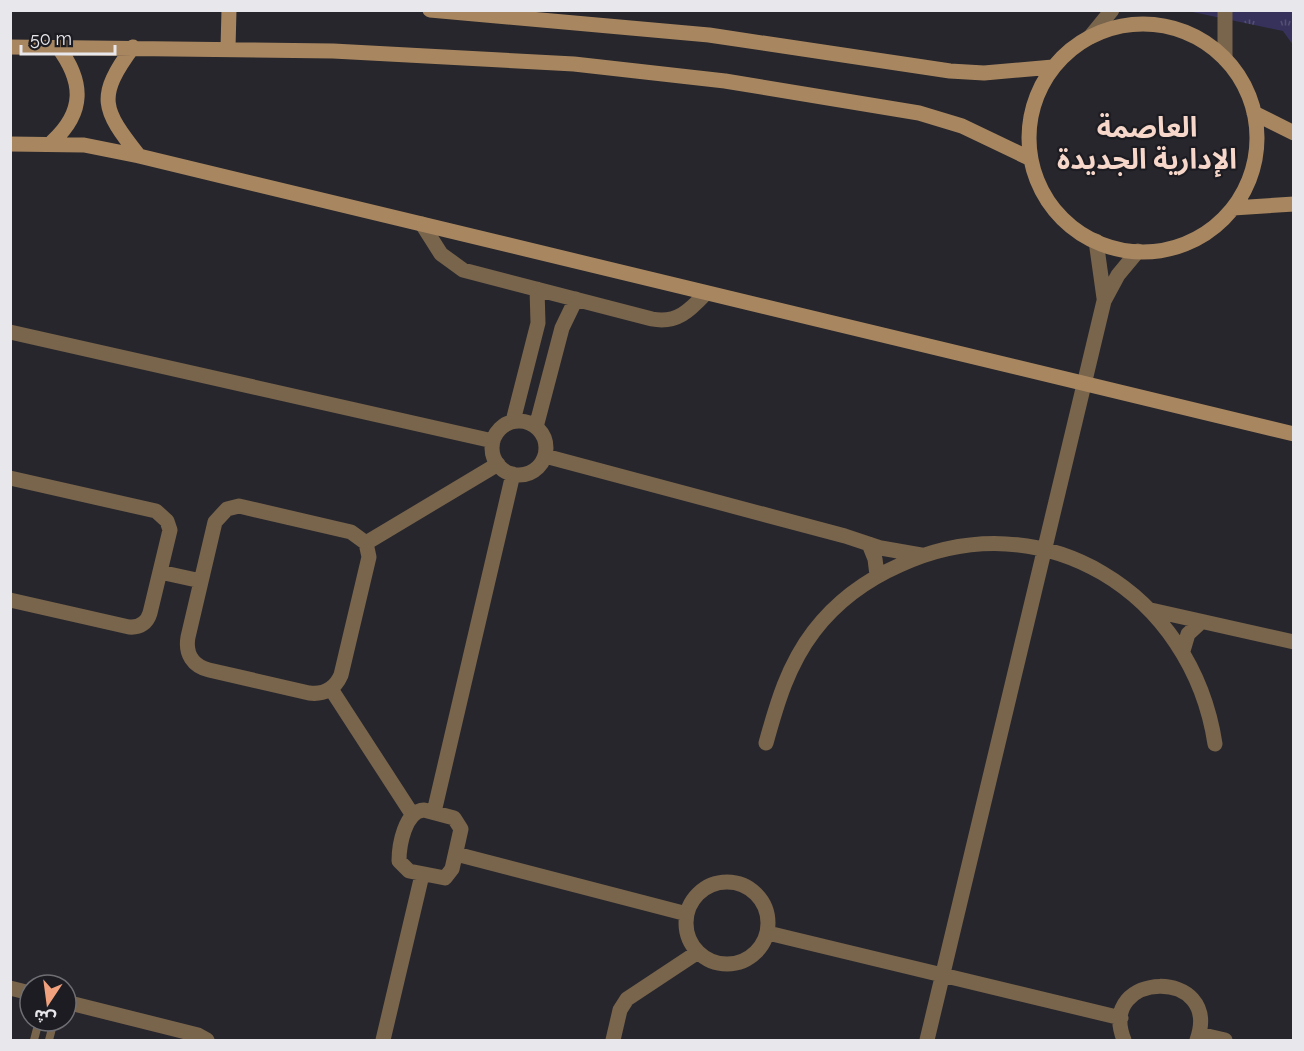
<svg xmlns="http://www.w3.org/2000/svg" width="1304" height="1051" font-family="Raleway,'Noto Sans Arabic',sans-serif">
<style>
.park{fill:url(#park-tufts)}
.lines{fill:none;stroke-linecap:round;stroke-linejoin:round}
.lane{stroke:#79644c;stroke-width:8}
.street{stroke:#79644c;stroke-width:15}
.secondary{stroke:#a88660;stroke-width:15}
.labels{text-anchor:middle;dominant-baseline:central;stroke-width:4.5;stroke-linejoin:round;paint-order:stroke}
.town-label{font-size:28px;font-weight:bold;fill:#f6d7c9;stroke:#1c1c22}
</style>
<defs>
<pattern id="park-tufts" width="24" height="20" patternUnits="userSpaceOnUse" patternTransform="scale(1.5)"><rect width="24" height="20" fill="#36325b"/><path d="M3 7l-1-3M5 7V3M7 7l1-3M15 17l-1-3M17 17v-4M19 17l1-3" fill="none" stroke="#535073"/></pattern>
</defs>
<rect width="100%" height="100%" fill="#26262c"/>
<path class="park" d="M1188,11h105v34l-10,-14z"/>
<g class="lines">
<path class="lane" d="M34,1040l5,-19
M49,1040l5,-19"/>
<path class="street" d="M1225,10v49
M1090,37l22,-27
M422,224l19,30 22,16 189,49c25,5 38,-9 54,-26
M1096,241l8,57
M10,332l483,109
M513,421l25,-98 -1,-34
M492 448a27 27 0 1 1 54 0a27 27 0 1 1-54 0Z
M536,427l26,-99 14,-29
M545,456l300,80 36,12 40,7
M10,478l146,33 11,10 3,9 -20,83c-3,10 -10,15 -21,14l-119,-27
M239,506l112,26 15,11 3,14 -28,118c-6,14 -17,20 -32,18l-100,-23c-16,-4 -24,-16 -21,-33l27,-115 12,-13z
M366,543l132,-79
M869,544l6,15 2,16
M160,572l41,9
M1151,610l143,32
M1183,651l5,-17 13,-12
M331,689l81,125
M766,743c11,-40 22,-78 48,-112 23,-30 52,-51 86,-66 143,-66 292,28 315,179
M424,810l30,8 7,11 -9,40 -7,9 -36,-7 -10,-10c0,-16 6,-50 25,-51z
M434,812l79,-338
M456,854l231,60
M686 923a41 41 0 1 1 82 0a41 41 0 1 1-82 0Z
M768,933l353,85
M10,988l20,5
M66,1002l132,33 9,5
M1199,1034l26,6
M383,1040l39,-165
M613,1040l7,-30 7,-11 71,-47
M927,1040l177,-739 14,-26 20,-24
M1124,1040c-28,-70 99,-73 73,0"/>
<path class="secondary" d="M430,10l279,25 241,36 34,2 69,-6
M1029 138a114 114 0 1 1 228 0a114 114 0 1 1-228 0Z
M10,47l323,4 241,13 151,17 194,32 43,13 69,33
M133,47c-37,50 -31,62 6,109
M228,48l1,-38
M1254,113l40,20
M52,142c33,-30 32,-60 6,-95
M10,144l74,1 55,11 1155,278
M1233,208l61,-4"/>
</g>
<g class="labels">
<g class="town-label">
<text x="1147" y="127">العاصمة<tspan x="1147" dy="32">الإدارية الجديدة</tspan></text>
</g>
</g>
<rect width="1304" height="1051" fill="none" stroke="#e8e8ec" stroke-width="24"/>
<g transform="translate(48 1003) rotate(193)"><circle r="28" fill="#1c1c22" stroke="#6e6e73" stroke-width="1.5"/>
<path d="M0-4.5L10 22L0 15L-10 22Z" fill="#f1a17d"/>
<text y="-9" font-size="16" font-weight="bold" text-anchor="middle" fill="#e8e8ec">ش</text>
</g>
<path d="M21 45v9h94v-9" fill="none" stroke="#e8e8ec" stroke-width="3"/>
<text x="30" y="45" font-size="18" fill="#e8e8ec" stroke="#1c1c22" stroke-width="4.5" paint-order="stroke">50 m</text>
</svg>
